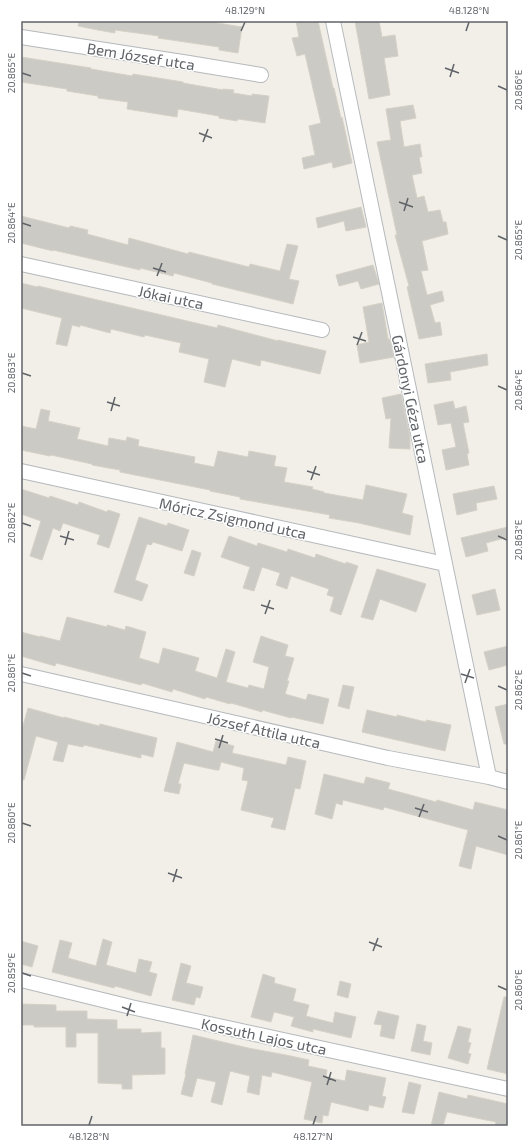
<svg xmlns="http://www.w3.org/2000/svg" width="529" height="1147" font-family="'Exo 2',sans-serif">
<style>
.building{fill:#cccac5;stroke:#d6d1c6}
.lines{fill:none;stroke-linecap:round;stroke-linejoin:round}
.minor-casing{stroke:#b5b8bc;stroke-width:16}
.minor{stroke:#fff;stroke-width:14}
.ticks{fill:none;stroke:#5f6368;stroke-width:1.5}
.labels{text-anchor:middle;dominant-baseline:central;stroke-width:3;stroke-linejoin:round;paint-order:stroke}
.street-label{font-size:15px;fill:#5f6368;stroke:#fff}
.neatline{fill:none;stroke:#5f6368;stroke-width:1.5}
.ticks-label{font-size:10px;text-anchor:middle;fill:#5f6368}
</style>
<rect width="100%" height="100%" fill="#f1efe8"/>
<path class="building" d="M79,21h132v1l31,5 -4,26 -19,-3v-3l-61,-9 1,-2 -44,-6v3l-17,-3 -20,-4z
M296,21h22l15,67h1l7,30 1,-1 10,46 -19,5 -1,-6 -28,7 -2,-11 13,-3 -6,-29 12,-3 -16,-69 -8,2 -5,-18 7,-1z
M355,21h24l3,16 13,-2 3,21 -14,2 6,37 -21,4z
M21,57l70,11v1l41,7 1,-2 50,8v1l40,7v-1l11,1 -1,3 19,3v-2l17,2 -4,27 -27,-4 -1,2 -18,-3v-2l-41,-7 -1,8 -50,-8 1,-7 -30,-4v-2l-31,-5v-2l-46,-7z
M413,105l3,13 -16,3 4,26 16,-3 2,13h-3l3,16 -10,2 5,23 7,-2 4,16 12,-2 3,12h3l2,12 -26,7 6,29 -7,1 6,24 15,-4 2,10 -14,4 5,18 5,-1 2,13 -23,4 -12,-52 2,-1 -14,-51h2l-20,-93 14,-2 -5,-31z
M361,207l5,20 -20,4 -2,-10 -26,7 -2,-10z
M21,216l48,12 1,-2 18,4 -1,4 41,11 1,-7 59,16 1,-2 60,15 1,-3 30,7 7,-27 11,2 -9,33 10,2 -6,23 -81,-20v-1l-38,-10 -1,3 -33,-8v2l-87,-20v1l-32,-8z
M373,265l6,19 -18,5 -3,-8 -19,5 -3,-11z
M21,283l16,4 1,-1 179,42 1,-3 60,16v-1l48,11 -6,23 -59,-14 -1,6 -28,-7 -7,28 -21,-5 5,-23 -30,-7 2,-9 -36,-8 -1,2 -33,-8 -1,4 -30,-8v2l-8,-2 -5,21 -11,-2 6,-26 -41,-10z
M382,303l6,36h2l4,18 -34,6 -3,-18 12,-3 -6,-35z
M487,354l1,11 -38,7 1,8 -23,3 -3,-19z
M401,394l9,43v12l-21,-1 2,-30 -5,1 -4,-21z
M453,401l2,8 11,-3 3,16 -6,1 6,30 -2,1 2,11 -23,5 -4,-20 14,-3 -5,-24 -13,2 -4,-20z
M41,409l9,2 -2,10 32,7 -3,11 9,2 22,5 1,-8 17,3 1,-4 12,3 -1,6 57,11 -1,6 20,4 4,-16 30,6 1,-6 27,5 -2,10 13,2 -3,14 29,5 -1,2 12,3v1l39,7 3,-15 41,9 -5,19 11,3 -3,19 -51,-12 -30,-5 1,-3 -90,-16v-2l-30,-6v-1l-90,-18v-2l-28,-5v-1l-41,-9 -1,1 -29,-6v-24l15,3z
M494,486l3,13 -21,4 1,7 -20,5 -4,-21z
M21,489l28,9 1,-2 28,9 1,-3 28,10 1,-2 12,4 -11,34 -12,-4 3,-9 -37,-12 -3,8 -7,-3 -11,32 -12,-4 11,-35 -20,-7z
M139,517l28,9 1,-3 21,7 -7,21 -29,-9 -2,3 -4,-1 -12,36 13,5 -6,16 -28,-9z
M508,527v10l-22,6 2,8 -22,6 -5,-19z
M229,536l28,10 1,-3 29,9 1,-3 27,9 1,-4 30,10v-2l12,4 -17,49 -11,-4 4,-14 -7,-2 2,-6 -38,-13 -4,13 -11,-4 4,-12 -18,-6 -8,24 -11,-3 7,-21 -29,-10z
M192,550l9,3 -7,23 -10,-3z
M377,569l49,15 -10,28 -36,-13 -7,21 -12,-3z
M495,589l5,21 -23,5 -5,-20z
M67,617l40,10v-2l18,5 1,-4 20,6 -7,26 20,6 4,-16 36,10 -4,13 22,7 9,-29 9,3 -9,30 22,6 1,-3 15,4 5,-22 -16,-5 8,-26 27,9 -3,11 9,2 -7,23h2l-4,13 21,6 2,-6 21,5 -6,25 -32,-7v1l-29,-8v2l-31,-9 -1,1 -24,-7 -1,2 -32,-10 -1,3 -30,-9 -1,2 -85,-22 -1,3 -34,-10v-24l19,5v-1l20,5z
M508,646v19l-19,5 -5,-18z
M343,685l11,2 -5,22 -11,-3z
M508,704v40h-4l-9,-37z
M28,708l36,10v-1l35,9 1,-2 57,14 -4,19 -12,-3v4l-57,-13 -1,2 -15,-3 -5,18 -10,-2 5,-18 -22,-6 -12,44 -3,-1v-46z
M367,710l30,7v-2l29,7v-2l25,5 -6,26 -83,-19z
M216,741l18,5 -2,7 54,12 2,-8 18,4 -6,28 -5,-1 -10,42 -14,-3 3,-9 -33,-8 7,-29 -6,-1 2,-12 -23,-6 -2,8h-3l-32,-7 -6,21h3l-2,10 -15,-3 13,-49 36,10z
M324,774l40,10 2,-7 24,6 -2,6 48,13 1,-2 36,10 2,-8 33,8v45l-32,-9 -5,23 -12,-3 9,-36 -84,-23 -1,3 -40,-10 -1,5 -6,-2 -4,16 -17,-5z
M103,939l9,3 -6,23 30,8 3,-14 13,3 -3,10 8,2 -6,22 -36,-10 -1,2 -62,-16 8,-32 12,3 -4,15 28,8z
M21,941l17,5 -6,21 -11,-3z
M181,963l10,3 -5,17 17,4 -3,11 -4,-1 -2,8 -22,-5z
M263,974l12,4 -1,5 22,6 -3,12 16,4 -3,11 27,7 2,-11 21,5 -5,21 -38,-9v3l-22,-6 3,-9 -20,-5 -3,10 -20,-5z
M340,981l11,3 -3,14 -11,-3z
M504,997h4v77l-21,-5z
M21,1004l35,1v6h31v8l30,1v9h24v4l20,-1v16h4v26l-33,1v14h-10v-5l-24,-1v-50h-22v14h-10v-20h-32v-2h-13z
M378,1011l21,5 -5,23 -14,-3 2,-11 -8,-1z
M417,1024l9,2 -3,15 9,2 -2,12 -19,-4z
M458,1026l13,3 -3,13 3,1 -3,10 3,1 -3,10 -20,-6z
M193,1035l55,13 38,7 23,5 -1,6 19,4 -1,7 19,4 2,-11 39,8 -4,18 4,1 -3,11 -14,-3 -1,6 -37,-9 -3,14 -5,-1 -1,8 -18,-4 8,-37 -40,-10 -1,5 -9,-2 -3,20 -12,-3 3,-16 -20,-5 -8,34 -11,-3 5,-20 -19,-4 -5,19 -11,-3 5,-20h-1z
M409,1082l12,3 -7,29 -12,-2z
M439,1092l28,7 1,-4 40,9v22h-13l1,-4 -49,-10 -4,14h-12z"/>
<g class="lines">
<g class="minor-casing">
<path id="minor" d="M333,21l156,756
M21,37l168,26 72,12
M21,264l301,66
M21,471l424,93
M21,674l367,84 101,19 19,5
M21,980l110,27 377,82"/>
</g>
<use href="#minor" class="minor"/>
</g>
<path class="ticks" d="M241,31l4,-9M466,31l3,-9M445,68l14,5M22,73l9,3M450,77l4,-13M498,86l9,4M199,133l13,5M203,142l5,-13M399,202l14,5M404,211l4,-13M22,223l9,3M498,236l9,4M153,268l13,4M157,276l5,-13M353,337l13,4M357,345l5,-13M22,373l9,3M498,386l9,4M107,402l13,4M111,411l4,-14M307,471l13,4M311,480l5,-14M22,523l9,3M60,536l14,4M498,536l9,4M65,545l4,-14M261,605l13,4M265,614l5,-14M22,673l9,3M461,674l13,4M465,683l5,-14M498,686l9,4M215,739l13,4M219,748l4,-13M415,808l13,4M419,817l5,-13M22,823l9,3M498,836l9,4M168,873l14,5M173,882l4,-13M369,942l13,5M373,951l5,-13M22,973l9,3M498,986l9,4M122,1007l13,5M127,1016l4,-13M323,1076l13,5M327,1085l4,-13M89,1125l3,-9M313,1125l3,-9"/>
<g class="labels">
<g class="street-label">
<text transform="translate(141 56) rotate(9)">Bem József utca</text>
<text transform="translate(171 297) rotate(12)">Jókai utca</text>
<text transform="translate(411 399) rotate(78)">Gárdonyi Géza utca</text>
<text transform="translate(233 518) rotate(12)">Móricz Zsigmond utca</text>
<text transform="translate(264 730) rotate(13)">József Attila utca</text>
<text transform="translate(264 1036) rotate(12)">Kossuth Lajos utca</text>
</g>
</g>
<rect width="529" height="1147" fill="none" stroke="#ffffff" stroke-width="44"/>
<rect x="22" y="22" width="485" height="1103" class="neatline"/>
<g class="ticks-label">
<text x="245" y="14">48.129°N</text>
<text x="469" y="14">48.128°N</text>
<text transform="translate(11 73) rotate(-90)" y="4">20.865°E</text>
<text transform="translate(518 90) rotate(-90)" y="4">20.866°E</text>
<text transform="translate(11 223) rotate(-90)" y="4">20.864°E</text>
<text transform="translate(518 240) rotate(-90)" y="4">20.865°E</text>
<text transform="translate(11 373) rotate(-90)" y="4">20.863°E</text>
<text transform="translate(518 390) rotate(-90)" y="4">20.864°E</text>
<text transform="translate(11 523) rotate(-90)" y="4">20.862°E</text>
<text transform="translate(518 540) rotate(-90)" y="4">20.863°E</text>
<text transform="translate(11 673) rotate(-90)" y="4">20.861°E</text>
<text transform="translate(518 690) rotate(-90)" y="4">20.862°E</text>
<text transform="translate(11 823) rotate(-90)" y="4">20.860°E</text>
<text transform="translate(518 840) rotate(-90)" y="4">20.861°E</text>
<text transform="translate(11 973) rotate(-90)" y="4">20.859°E</text>
<text transform="translate(518 990) rotate(-90)" y="4">20.860°E</text>
<text x="89" y="1140">48.128°N</text>
<text x="313" y="1140">48.127°N</text>
</g>
</svg>
